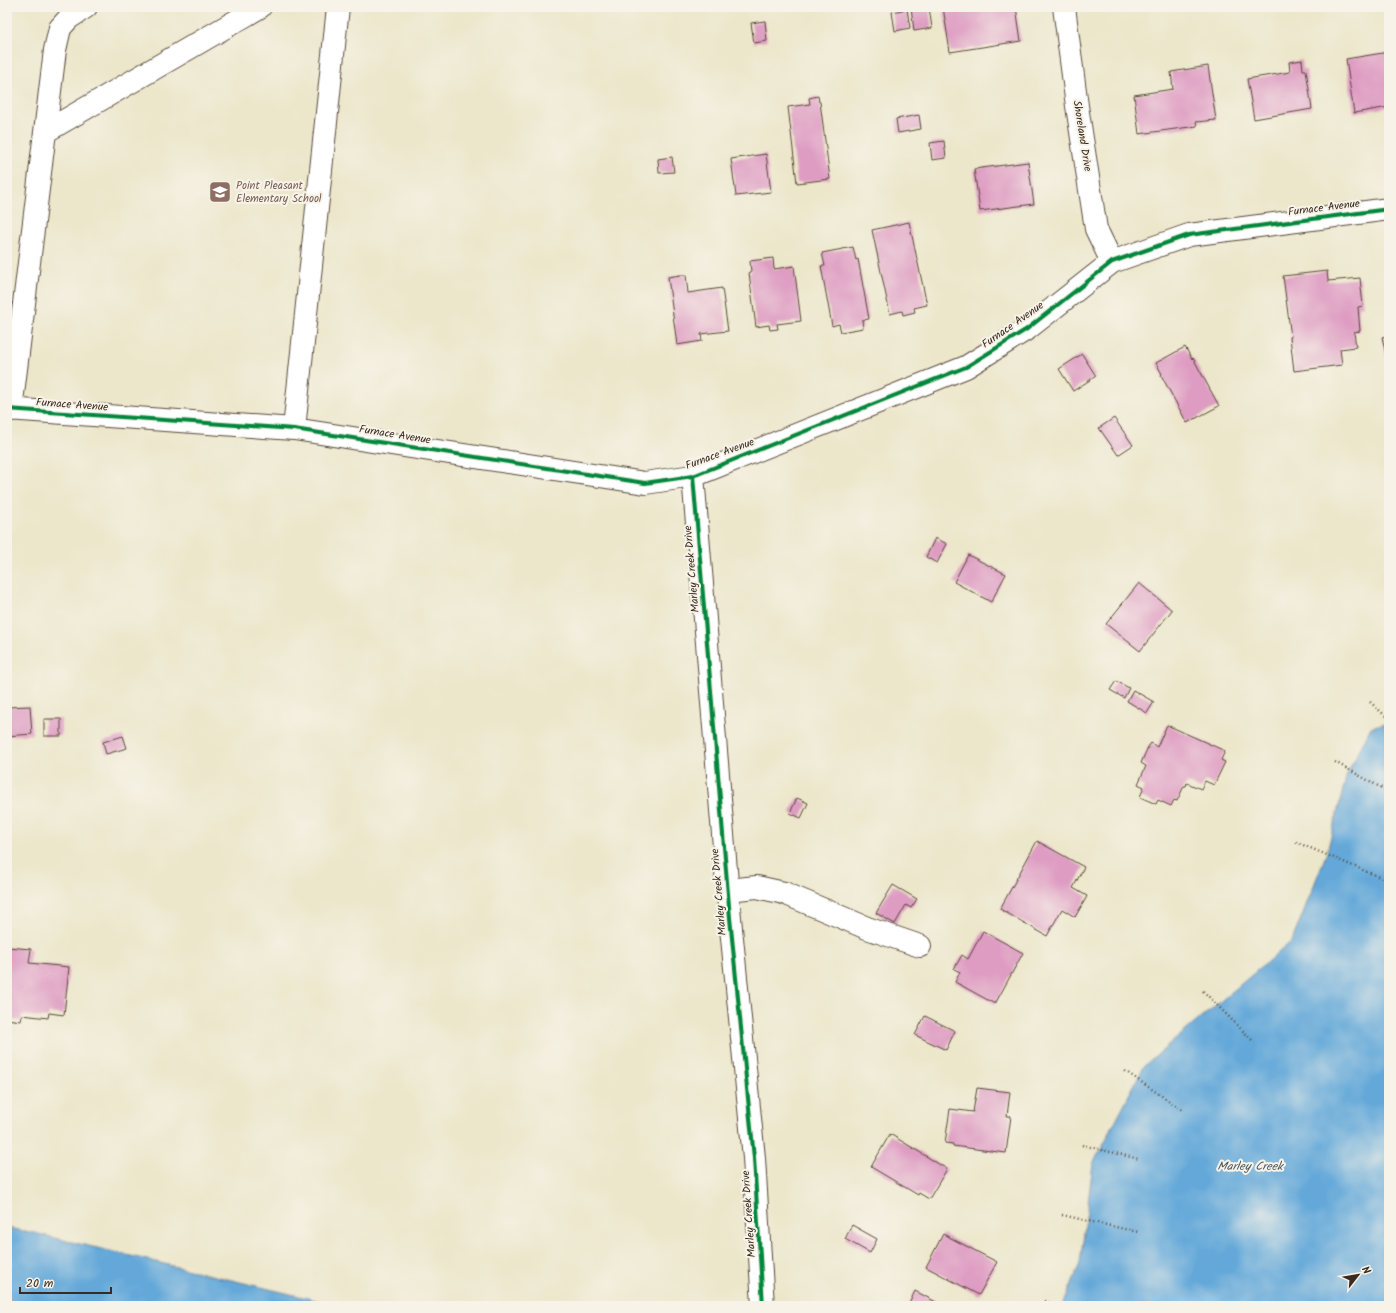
<svg xmlns="http://www.w3.org/2000/svg" width="1396" height="1313" font-family="Kalam,sans-serif">
<style>
.water{fill:#63a8d9;stroke:#4f697c}
.building{fill:#de9cc2}
.lines{fill:none;stroke-linecap:round;stroke-linejoin:round}
.minor-casing{stroke:#564638;stroke-width:24}
.path{stroke:#564638;stroke-width:2.5;stroke-dasharray:1 3;stroke-linecap:butt}
.minor{stroke:#fff;stroke-width:22}
.cycleway-casing{stroke:#f7f3e8;stroke-width:6}
.cycleway{stroke:#00873e;stroke-width:4}
.labels{text-anchor:middle;dominant-baseline:central;stroke-width:4;stroke-linejoin:round;paint-order:stroke}
.street-label{font-size:11px;fill:#3b2a1e;stroke:#f7f3e8}
.education-label{font-size:11px;fill:#785e54;stroke:#f7f3e8;text-anchor:start}
.water-label{font-size:12px;font-style:italic;fill:#49565f;stroke:#f7f3e8}
</style>
<rect width="100%" height="100%" fill="#f7f3e8"/>
<filter id="ink" filterUnits="userSpaceOnUse"><feTurbulence type="fractalNoise" baseFrequency=".025" numOctaves="2"/><feDisplacementMap in="SourceGraphic" scale="8" xChannelSelector="R" yChannelSelector="G"/><feConvolveMatrix kernelMatrix="1 2 1 2 8 2 1 2 1" color-interpolation-filters="sRGB"/></filter>
<filter id="wash" filterUnits="userSpaceOnUse"><feTurbulence type="fractalNoise" baseFrequency=".012" numOctaves="4" result="noise"/><feDisplacementMap in="SourceGraphic" scale="16" xChannelSelector="R" yChannelSelector="G"/><feGaussianBlur stdDeviation="0.9" result="paint"/><feColorMatrix in="noise" values="0 0 0 0 0 0 0 0 0 0 0 0 0 0 0 0 0 1.4 0 .05"/><feComposite in="paint" operator="in"/></filter>
<g filter="url(#wash)">
<rect width="100%" height="100%" fill="#ece6ca"/>
<path class="water" d="M1389,722v584h-326l17,-43 13,-99 51,-98 148,-125 35,-89 20,-78 24,-47z
M7,1228l23,4 294,70 6,4h-323z"/>
<g id="blocks">
<path class="building" d="M911,7h18l3,21 -18,3z
M943,7h73l5,34 -71,11z
M907,9l3,19 -15,3 -3,-19z
M765,21l2,20 -13,2 -3,-20z
M1389,52v55l-35,6 -8,-54z
M1302,60l1,10h3l6,39 -58,10 -7,-40 43,-7 -1,-10z
M1208,66l8,54 -20,2 1,4 -58,8 -5,-39 39,-6 -2,-17z
M818,96l1,6h1l10,77 -33,4 -9,-76 22,-3 -1,-6z
M919,115l2,14 -23,4 -2,-14z
M944,141l2,17 -14,2 -2,-17z
M766,154l5,38 -35,4 -5,-37z
M672,157l2,15 -15,1 -1,-14z
M1028,162l6,42 -54,7 -6,-42z
M909,222l18,83 -13,3 1,4 -12,3 -1,-4 -12,3 -18,-84z
M853,247l3,13 2,-1 11,60 -7,1 1,8 -22,4 -2,-8 -7,2 -11,-60h4l-3,-13z
M773,258l1,11 20,-3 7,55 -24,3 1,5 -8,1 -1,-5 -13,2 -7,-54 2,-1 -1,-11z
M1327,271l1,10 32,-3 3,28 -5,1 2,24 -6,1 2,15 -16,2 2,16 -48,6 -4,-34h1l-8,-61z
M680,275h6l2,18 34,-5 6,43 -27,3 1,7 -25,4 -9,-68z
M1389,335v29h-1l-6,-27z
M1185,347l7,12 1,-1 26,48 -32,17 -26,-48 1,-1 -6,-11z
M1082,354l14,22 -23,15 -14,-22z
M1114,418l19,27 -15,10 -19,-27z
M935,538l12,6 -10,19 -11,-6z
M968,555l38,19 -15,28 -37,-20z
M1139,583l33,27 -32,41 -34,-27z
M1116,681l13,7 -5,10 -14,-8z
M1133,690l21,12 -7,11 -20,-12z
M30,706l2,28 -25,2v-29z
M44,719h17v17h-17z
M1167,725l58,26 -4,9 4,2 -11,23 -9,-4 -4,8 -14,-6 -1,3h-2l-7,15 -3,-1 -3,6 -13,-6 -2,4 -16,-7 4,-10 -6,-3 8,-18 -5,-3 7,-16 3,-4 6,4z
M123,736l4,12 -21,6 -3,-12z
M797,798l11,5 -7,15 -11,-5z
M1037,841l47,26 -11,21 14,8 -2,4 -10,17 -13,-8 -15,27 -47,-27z
M893,885l24,14 -6,9 -5,-3 -11,19 -19,-11z
M983,931l40,22 -28,51 -40,-22 5,-10 -6,-3 8,-14 6,4z
M7,947l24,2 -2,14 40,4 -5,48 -15,-2 -1,5 -26,-3 -1,6 -14,-2z
M925,1016l30,15 -9,19 -31,-15z
M977,1088l33,4 -3,24h4l-5,37 -53,-7v-2l-8,-1 5,-34 23,3z
M890,1134l57,35 -18,30 -10,-6 -1,2 -47,-28z
M852,1225l25,14 -7,14 -25,-14z
M943,1234l54,28 -18,33 -53,-28z
M915,1291l25,13 -1,2h-31z"/>
</g>
</g>
<g filter="url(#ink)">
<use href="#blocks" fill-opacity="0" stroke="#564638" stroke-width="1"/>
<g class="lines">
<g class="minor-casing">
<path id="minor" d="M1064,7l13,99 19,123 16,33
M45,132l215,-125
M7,409l287,20 351,54 48,-7 273,-109 61,-38 85,-67 77,-27 200,-26
M11,410l44,-360 5,-22 9,-10 17,-11
M294,429l44,-422
M693,476l37,442 24,240 9,148
M727,890l30,-3 27,6 83,35 53,18"/>
</g>
<path class="path" d="M1370,702l19,17
M1335,762l54,30
M1296,842l93,39
M1203,991l51,51
M1125,1071l59,40
M1082,1145l57,14
M1062,1215l76,17
M1045,1301l15,5"/>
<use href="#minor" class="minor"/>
<g class="cycleway-casing">
<path id="cycleway" d="M7,409l287,20 351,54 48,-7 273,-109 61,-38 85,-67 77,-27 200,-26
M693,476l37,442 24,240 9,148"/>
</g>
<use href="#cycleway" class="cycleway"/>
</g>
</g>
<defs>
<g id="school-square" transform="scale(1.15)"><rect x="-9" y="-9" width="18" height="18" rx="4" fill="#8d6e63" stroke="#f7f3e8"/><path d="M0-5L7-2L0 1L-7-2ZM-4 1L0 2.5L4 1V4Q0 6-4 4Z" fill="#fff"/></g>
</defs>
<g fill-rule="evenodd">
<use href="#school-square" x="220" y="192"/>
</g>
<g class="labels">
<g class="street-label">
<text transform="translate(1082 136) rotate(81)">Shoreland Drive</text>
<text transform="translate(1324 208) rotate(-7)">Furnace Avenue</text>
<text transform="translate(1013 325) rotate(-35)">Furnace Avenue</text>
<text transform="translate(72 405) rotate(4)">Furnace Avenue</text>
<text transform="translate(395 435) rotate(9)">Furnace Avenue</text>
<text transform="translate(720 454) rotate(-20)">Furnace Avenue</text>
<text transform="translate(692 569) rotate(-95)">Marley Creek Drive</text>
<text transform="translate(719 892) rotate(-95)">Marley Creek Drive</text>
<text transform="translate(749 1214) rotate(-94)">Marley Creek Drive</text>
</g>
<g class="education-label">
<text x="236" y="186">Point Pleasant<tspan x="236" dy="13">Elementary School</tspan></text>
</g>
<g class="water-label">
<text x="1250" y="1166">Marley Creek</text>
</g>
</g>
<rect width="1396" height="1313" fill="none" stroke="#f7f3e8" stroke-width="24"/>
<g transform="translate(1358 1275) rotate(59)" stroke="#f7f3e8" stroke-width="3" paint-order="stroke">
<path d="M0-3L7 15L0 10L-7 15Z" fill="#3b2a1e"/>
<text y="-6" font-size="11" font-weight="bold" text-anchor="middle" fill="#3b2a1e">N</text>
</g>
<path d="M20 1287v6h91v-6" fill="none" stroke="#3b2a1e" stroke-width="2"/>
<text x="26" y="1287" font-size="12" fill="#3b2a1e" stroke="#f7f3e8" stroke-width="3" paint-order="stroke">20 m</text>
</svg>
